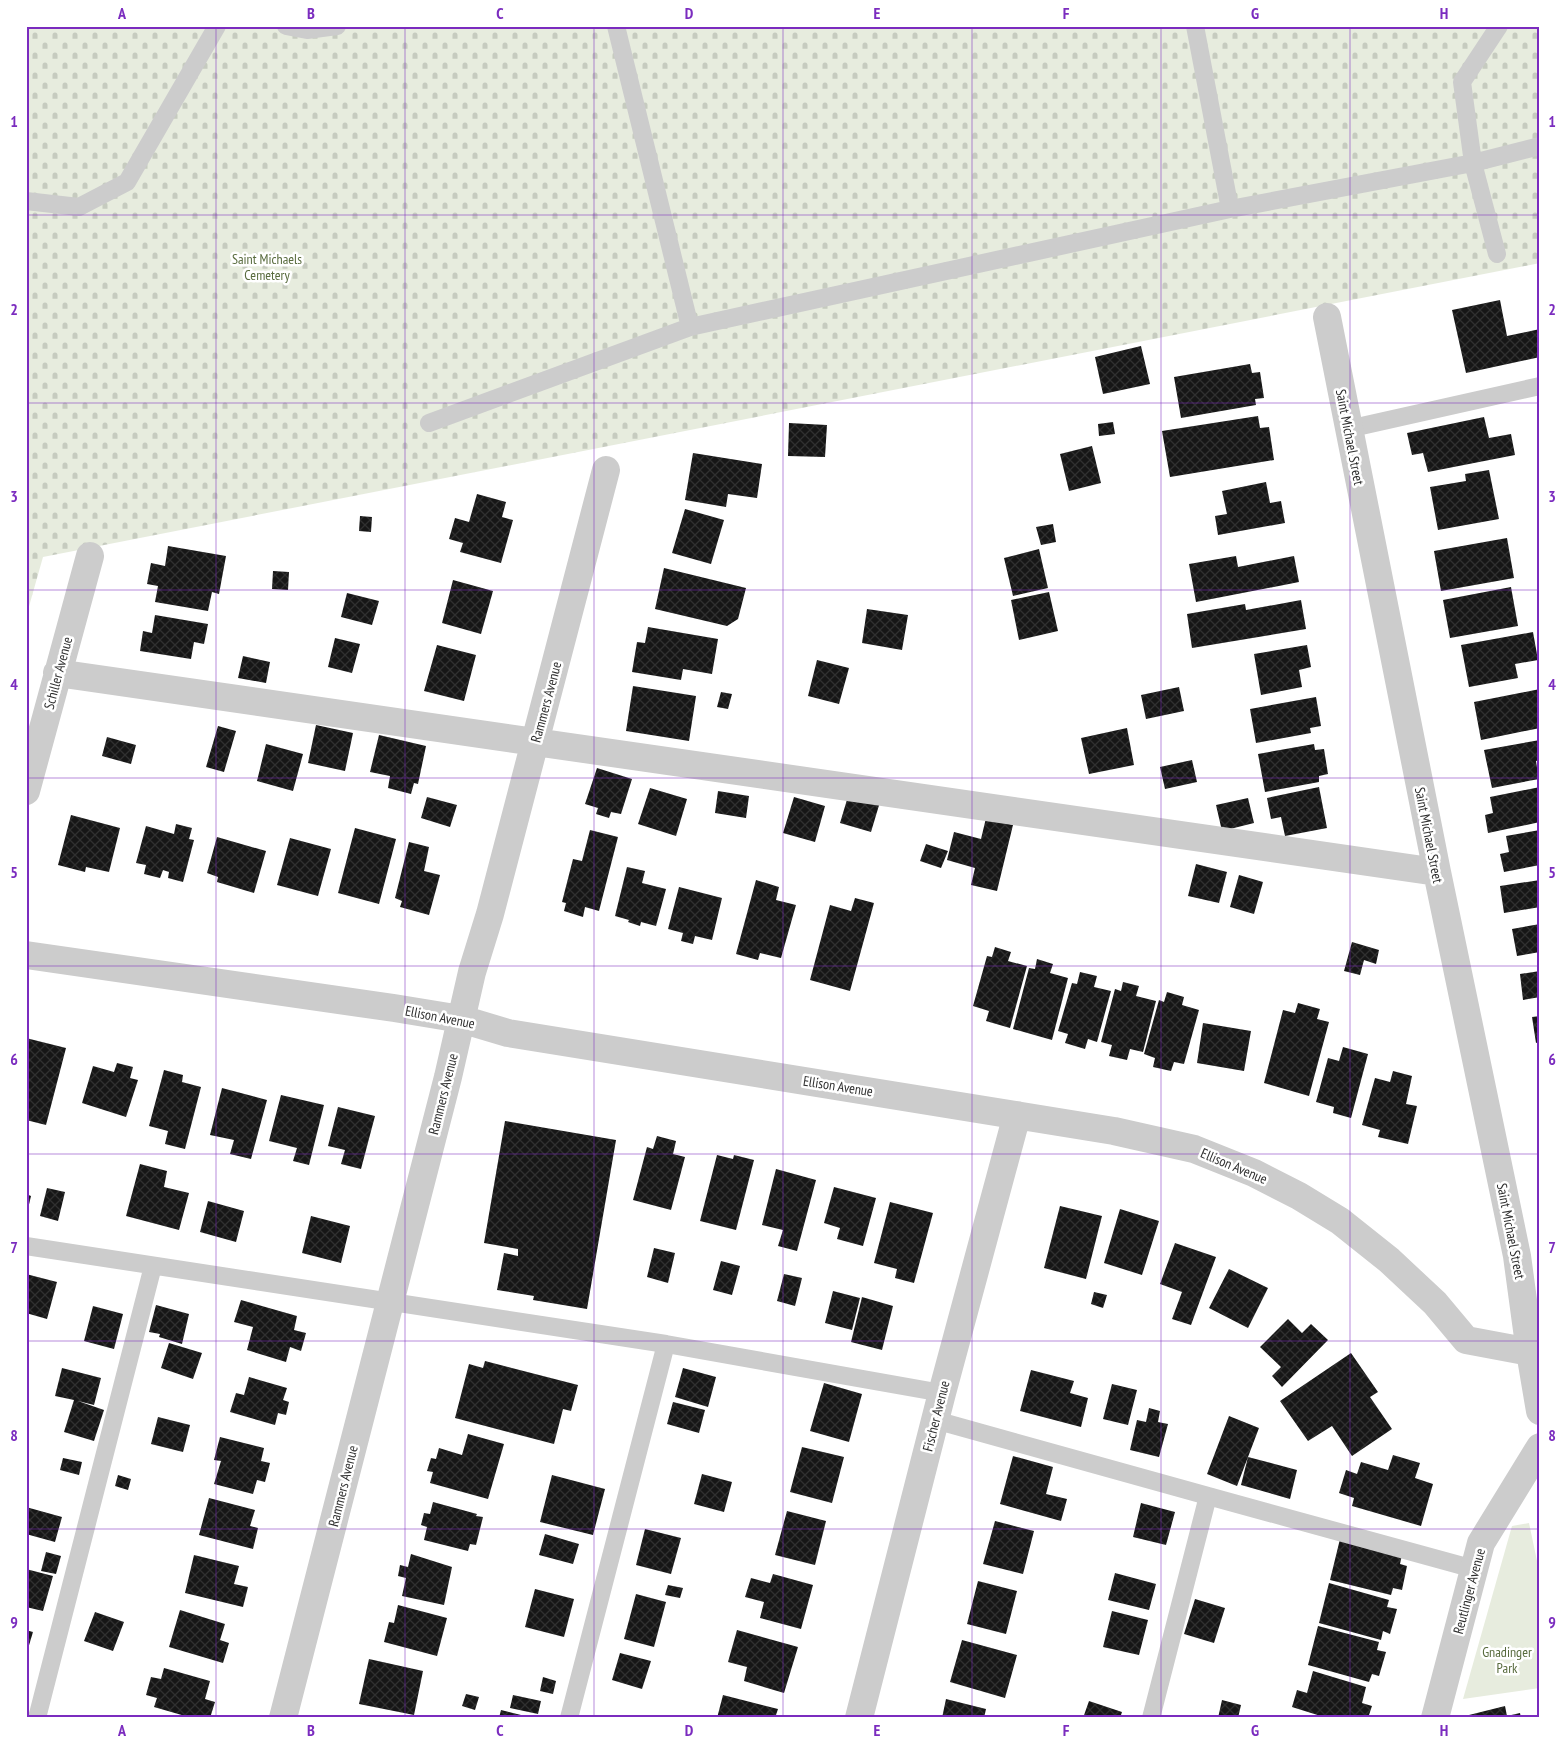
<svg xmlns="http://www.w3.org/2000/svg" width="1566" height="1744" font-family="'PT Sans Narrow',sans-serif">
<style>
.green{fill:#e7ecde}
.cemetery{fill:url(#cemetery-stones)}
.building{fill:url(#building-cross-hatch)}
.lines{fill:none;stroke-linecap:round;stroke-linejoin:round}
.lane{stroke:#ccc;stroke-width:18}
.street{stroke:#ccc;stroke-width:28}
.grid{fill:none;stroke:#7b2cbf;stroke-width:1;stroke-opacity:0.55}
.labels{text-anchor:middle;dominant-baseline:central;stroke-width:5;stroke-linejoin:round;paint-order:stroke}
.park-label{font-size:14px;fill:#586b3d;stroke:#fff}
.street-label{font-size:14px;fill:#2f2f2f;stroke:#fff}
.neatline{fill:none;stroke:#7b2cbf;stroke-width:2}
.grid-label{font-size:16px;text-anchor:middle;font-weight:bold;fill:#7b2cbf}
</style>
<defs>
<pattern id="cemetery-stones" width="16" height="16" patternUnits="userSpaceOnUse" patternTransform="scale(1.25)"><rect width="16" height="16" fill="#e7ecde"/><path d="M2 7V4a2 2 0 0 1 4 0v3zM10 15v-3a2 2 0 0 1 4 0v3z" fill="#c6cbbf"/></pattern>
<pattern id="building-cross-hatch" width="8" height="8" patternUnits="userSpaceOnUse" patternTransform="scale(1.25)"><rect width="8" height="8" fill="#161616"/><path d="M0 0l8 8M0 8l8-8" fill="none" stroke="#303030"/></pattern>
</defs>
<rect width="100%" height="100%" fill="#fff"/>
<path class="green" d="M1529,1523l11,52v113l-77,11 49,-173z"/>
<path class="cemetery" d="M26,26h1514v237l-1497,294 -17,60z"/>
<path class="building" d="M1500,300l7,36 33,-7v28l-74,16 -14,-63z
M1141,346l9,38 -47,10 -8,-37z
M1250,364l2,9 8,-1 4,26 -9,1 1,6 -75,13 -7,-41z
M1258,416l2,12 9,-1 5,33 -104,17 -8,-46z
M1484,417l5,21 22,-4 4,21 -87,17 -5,-19 -11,2 -5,-22z
M1113,422l2,12 -16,2 -1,-12z
M789,423l38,2 -2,32 -37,-1z
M1092,446l9,37 -32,8 -9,-37z
M693,453l69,11 -5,34 -29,-4 -2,13 -41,-7z
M1489,470l10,49 -61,11 -8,-43 36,-6 -1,-7z
M1266,482l4,21 11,-2 4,22 -67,12 -3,-19 12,-2 -5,-23z
M477,494l29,8 -4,15 11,3 -12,43 -41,-11 3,-9 -14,-4 6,-21 14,4z
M685,509l39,11 -13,44 -39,-11z
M360,516l12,1 -1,15 -12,-1z
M1053,524l3,18 -15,3 -5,-18z
M1507,538l7,40 -73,13 -7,-40z
M168,546l58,10 -7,38 -7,-2 -4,19 -53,-9 3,-16 -11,-2 4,-21 14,3z
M1039,549l9,39 -35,8 -9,-38z
M1236,556l2,11 56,-11 5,26 -103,20 -7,-38z
M664,568l82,20 -8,31 -11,7 -72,-17z
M273,571l16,1 -1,18 -16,-1z
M453,580l40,11 -12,43 -39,-11z
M1511,587l7,39 -68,12 -7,-38z
M1049,592l9,39 -39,9 -8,-40z
M347,593l32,8 -7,24 -31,-8z
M1301,600l5,29 -114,19 -5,-34 58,-10 1,6z
M867,609l41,6 -6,35 -40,-7z
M155,615l53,9 -4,20 -10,-2 -3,17 -51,-8 3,-20 9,2z
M648,627l70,12 -6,35 -29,-5 -2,11 -49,-8 5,-30 8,1z
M1533,632l5,28 -23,4 3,14 -49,9 -8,-42z
M335,638l25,6 -8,29 -24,-6z
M437,645l39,10 -12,46 -40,-10z
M1307,645l4,22 -12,3 3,17 -41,8 -7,-41z
M243,656l27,6 -4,21 -28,-5z
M817,660l32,8 -10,36 -31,-8z
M633,686l63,10 -7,45 -63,-10z
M1179,687l5,24 -38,8 -5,-24z
M1540,689v39l-59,12 -7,-38z
M721,692l11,2 -4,15 -11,-2z
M1316,697l5,29 -11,2 1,5 -55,10 -6,-34z
M316,725l37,8 -8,38 -37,-8z
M218,726l18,5 -12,41 -18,-5z
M1127,728l7,37 -45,9 -8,-36z
M379,735l47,11 -8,38 -4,-1 -3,11 -23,-6 2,-12 -20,-4z
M107,737l29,8 -5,19 -29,-8z
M1540,740v20l-4,1 3,18 -47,9 -8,-38z
M266,744l37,10 -10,37 -36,-10z
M1314,744l1,6 9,-1 4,25 -9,2v6l-54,10 -7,-38z
M1192,760l5,22 -32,7 -5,-22z
M597,768l35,11 -11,35 -10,-2 -2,6 -13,-4 2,-6 -13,-4z
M1319,787l8,41 -42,8 -4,-19 -10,2 -4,-21z
M1540,787v35l-52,11 -3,-18 8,-2 -3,-16z
M650,788l37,11 -11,37 -38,-12z
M718,791l31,5 -3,22 -31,-5z
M849,793l31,9 -9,30 -31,-9z
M427,797l30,8 -7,22 -29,-9z
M794,797l31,9 -10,36 -32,-9z
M1248,798l6,25 -32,8 -6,-26z
M71,815l49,13 -11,44 -23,-5 -1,5 -27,-7z
M986,818l27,7 -16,66 -26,-6 4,-17 -28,-8 7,-28 27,7z
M176,824l16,4 -3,11 5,1 -11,42 -15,-4 1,-6 -6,-2 -3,8 -16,-4 2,-9 -10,-2 10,-37 28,8z
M355,828l41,11 -17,65 -41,-11z
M590,830l28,7 -19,74 -14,-4 -2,10 -19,-6 2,-8 -4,-1 11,-43 9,2z
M1540,830v35l-36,7 -4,-18 9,-2 -3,-16z
M217,837l49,14 -12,42 -37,-11 1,-5 -11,-4z
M290,838l41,11 -13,47 -41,-11z
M409,842l20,5 -5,24 16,4 -11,40 -29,-8 2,-6 -7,-3z
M926,844l22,7 -7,17 -21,-7z
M1196,864l31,8 -8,31 -31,-7z
M627,867l18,4 -3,12 24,6 -10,37 -15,-4 -1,4 -12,-4 1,-2 -14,-4z
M1239,875l24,7 -9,32 -24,-7z
M756,880l23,7 -3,13 20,5 -15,53 -21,-5 -2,7 -22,-6z
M1540,880v27l-36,6 -4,-27z
M679,887l43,11 -10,42 -17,-4 -2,8 -12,-3 2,-8 -15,-4z
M855,898l19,5 -24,88 -40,-11 20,-75 21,6z
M1540,924v28l-23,4 -5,-27z
M1352,942l27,8 -3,14 -12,-4 -4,15 -16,-4z
M995,947l16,5 -3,9 19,5 -17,62 -24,-7 3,-10 -16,-5 14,-50 5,1z
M1037,959l16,5 -3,9 18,5 -16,62 -39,-11 16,-61 6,1z
M1540,971v26l-17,3 -3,-26z
M1080,972l17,4 -3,11 17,4 -14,51 -9,-3 -3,10 -20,-6 3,-9 -10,-3 14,-48 5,1z
M1123,982l16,4 -3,10 20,5 -13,51 -13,-3 -3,11 -18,-4 3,-11 -11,-3 14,-53 6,2z
M1167,992l17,5 -2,8 17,5 -15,54 -10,-2 -3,9 -18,-4 2,-9 -11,-4 15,-54 5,2z
M1298,1003l22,6 -3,10 12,3 -20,74 -45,-13 19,-73 12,3z
M1540,1016v26l-4,1 -4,-26z
M1203,1023l48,8 -7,40 -47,-8z
M26,1038l40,10 -20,77 -20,-5z
M1343,1047l25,7 -17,64 -18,-5 1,-6 -18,-5 12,-44 11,3z
M117,1063l16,4 -3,11 8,2 -12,37 -44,-14 11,-37 21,6z
M164,1070l19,5 -1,7 19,5 -16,62 -20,-5 3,-13 -19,-5z
M1393,1071l19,5 -6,28 11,2 -9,38 -30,-7 2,-7 -18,-5 13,-47 15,4z
M222,1088l45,12 -16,59 -21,-5 4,-14 -24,-5z
M281,1095l43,10 -15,60 -16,-4 4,-13 -28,-7z
M338,1107l37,9 -14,53 -20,-5 4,-14 -17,-4z
M505,1121l111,19 -29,169 -54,-9 1,-4 -37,-6 7,-37 14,3v-7l-34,-6z
M657,1136l19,5 -3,13 12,3 -14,53 -38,-10 14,-53 6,2z
M717,1155l16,4 1,-4 20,5 -18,70 -36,-9z
M140,1164l27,7 -3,16 25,6 -10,37 -53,-14z
M776,1169l40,11 -19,71 -19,-5 5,-16 -21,-5z
M834,1187l42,11 -13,48 -26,-7 3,-11 -16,-5z
M47,1188l18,4 -7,29 -18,-5z
M26,1194l5,2 -4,17h-1z
M208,1201l36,10 -8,31 -36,-10z
M890,1202l43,11 -19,70 -19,-5 2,-9 -23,-6z
M1060,1206l42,10 -16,63 -42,-11z
M1120,1209l39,12 -17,54 -38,-12z
M311,1216l39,10 -9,37 -39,-10z
M1175,1243l41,14 -25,68 -19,-6 10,-27 -22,-8z
M654,1248l21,5 -7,30 -21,-6z
M721,1261l19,5 -8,29 -19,-5z
M1229,1269l39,19 -20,40 -39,-20z
M26,1274l31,8 -10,37 -21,-6z
M784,1274l18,4 -7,28 -18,-5z
M833,1291l27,7 -8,32 -27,-7z
M1094,1292l13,3 -4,13 -12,-4z
M862,1297l31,9 -11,44 -31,-8z
M241,1300l56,16 -3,14 12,3 -5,18 -11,-4 -4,15 -39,-12 6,-23 -19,-5z
M156,1305l33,9 -7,30 -23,-7 1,-3 -11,-2z
M93,1306l30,8 -9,35 -30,-8z
M1288,1319l14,14 9,-9 17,16 -46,47 -10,-11 9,-9 -21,-20z
M169,1343l33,10 -9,26 -32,-11z
M1351,1353l27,39 -8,5 22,32 -40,27 -20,-30 -24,15 -28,-40z
M485,1361l93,24 -7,26 -8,-2 -9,35 -99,-26 14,-54 14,4z
M62,1368l39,10 -7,27 -16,-4 26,9 -10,31 -30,-9 10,-32 -19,-4z
M683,1368l33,9 -8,30 -33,-10z
M1031,1370l43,11 -4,12 18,5 -7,29 -61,-16z
M249,1377l38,11 -4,12 6,2 -3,13 -8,-2 -3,12 -45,-13 6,-19 8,2z
M824,1383l38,11 -13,48 -39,-11z
M1112,1384l25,6 -9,35 -25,-6z
M673,1402l32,8 -6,23 -32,-9z
M1149,1408l11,3 -2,11 10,2 -9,33 -29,-7 7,-30 9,2z
M1229,1416l30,12 -22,58 -30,-12z
M158,1417l32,8 -7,27 -32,-8z
M468,1434l36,10 -16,55 -58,-16 3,-11 -6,-1 4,-13 5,1 3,-11 23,7z
M220,1437l44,11 -3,13 9,2 -5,19 -8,-2 -4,14 -39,-10 7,-23 -7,-1z
M802,1447l42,10 -12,46 -42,-11z
M1393,1455l27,8 -5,15 18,6 -12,42 -69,-20 2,-8 -15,-5 7,-23 11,4 4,-12 27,8z
M1013,1456l40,11 -7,27 21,5 -6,22 -61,-17z
M1248,1457l49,13 -7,29 -49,-14z
M63,1458l19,4 -3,13 -19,-5z
M702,1474l30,8 -8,30 -30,-8z
M118,1475l13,4 -3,11 -13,-4z
M552,1475l53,14 -12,46 -53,-13z
M209,1498l46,12 -5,16 8,2 -5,21 -54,-14z
M433,1502l44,12 -1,2 7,1 -7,28 -6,-1 -2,7 -44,-11 3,-13 -6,-2 3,-12 6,1z
M1141,1503l34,9 -9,33 -33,-8z
M26,1507l36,10 -7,25 -29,-8z
M787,1511l39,10 -11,44 -40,-10z
M995,1521l39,10 -11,43 -40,-10z
M645,1529l36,9 -10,36 -35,-9z
M545,1534l34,10 -6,20 -34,-9z
M1340,1539l62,16 -2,9 7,2 -5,24 -9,-2 -2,7 -61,-15z
M46,1552l15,4 -5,18 -15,-3z
M411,1554l41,13 -8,38 -42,-9 4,-18 -8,-2 2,-11 8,2z
M194,1555l45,11 -5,18 14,3 -5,20 -58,-14z
M26,1569l27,7 -10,35 -17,-4z
M1115,1573l41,11 -7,26 -41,-10z
M773,1574l40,11 -12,44 -41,-11 4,-16 -19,-5 6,-19 19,5z
M978,1581l39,10 -11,43 -39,-10z
M1329,1583l60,17 -2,7 10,2 -7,25 -7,-3 -2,9 -62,-17z
M668,1585l15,3 -3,10 -15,-3z
M535,1589l39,10 -10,38 -39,-10z
M636,1594l30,8 -12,45 -30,-8z
M1195,1599l30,9 -11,35 -30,-9z
M398,1605l49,13 -10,38 -53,-14 5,-20 5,1z
M180,1610l45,14 -5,16 9,3 -6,20 -54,-16z
M1112,1611l36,9 -9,35 -36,-8z
M95,1612l29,10 -11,29 -29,-10z
M1318,1626l61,16 -2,8 9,2 -7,24 -7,-2 -3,8 -61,-17z
M26,1630l7,2 -6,20 -1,-1z
M737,1630l61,17 -14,46 -40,-12 3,-14 -19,-5z
M962,1640l55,15 -12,43 -55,-16z
M620,1653l31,8 -9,28 -30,-9z
M369,1659l54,12 -9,44 -55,-11z
M164,1668l46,13 -5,18 10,3 -5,16h-18l-38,-11 3,-9 -11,-3 5,-18 10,2z
M1313,1671l53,16 -4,16 10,3 -4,12h-41l-35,-11 5,-17 10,3z
M543,1677l13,4 -3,13 -13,-3z
M466,1694l13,3 -4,13 -13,-4z
M513,1695l28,6 -3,13 -28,-6z
M723,1695l55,14 -3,9h-58z
M946,1699l40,10 -2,9h-42z
M1222,1700l19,5 -3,13h-20z
M1089,1701l33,11 -2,6h-37z
M1505,1706l2,10 13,-3 1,5h-52v-3z
M501,1710l28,7v1h-30z"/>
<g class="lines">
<path class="lane" d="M286,26l21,4 30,-4
M616,26l74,301 540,-118
M1195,26l35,183 243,-46 -11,-81 37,-56
M26,201l53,6 48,-25 90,-156
M1497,254l-24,-91 67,-17
M429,423l261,-96
M1348,429l192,-43
M26,1246l640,98 -97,374
M666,1344l276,49
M935,1420l273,76 -57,222
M1208,1496l266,73
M37,1718l116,-452"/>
<path class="street" d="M1327,317l110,555 80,384 13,96 10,-2
M57,673l1380,199
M26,791l64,-235
M26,955l368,53 67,11 47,14 606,98 80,18 60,24 45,23 41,25 49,39 46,43 31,37 64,12 10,59
M283,1718l165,-641 24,-105 18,-58 116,-444
M859,1718l83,-325 75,-278
M1435,1718l46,-175 59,-96"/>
</g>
<path class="grid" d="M216,26v1692M405,26v1692M594,26v1692M783,26v1692M972,26v1692M1161,26v1692M1350,26v1692M26,215h1514M26,403h1514M26,590h1514M26,778h1514M26,966h1514M26,1154h1514M26,1341h1514M26,1529h1514"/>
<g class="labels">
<g class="park-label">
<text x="267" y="259">Saint Michaels<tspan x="267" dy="16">Cemetery</tspan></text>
<text x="1507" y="1652">Gnadinger<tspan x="1507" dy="16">Park</tspan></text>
</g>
<g class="street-label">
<text transform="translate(1350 437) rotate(79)">Saint Michael Street</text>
<text transform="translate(58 673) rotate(-75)">Schiller Avenue</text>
<text transform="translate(546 702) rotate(-75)">Rammers Avenue</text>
<text transform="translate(1429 835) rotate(79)">Saint Michael Street</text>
<text transform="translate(440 1017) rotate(11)">Ellison Avenue</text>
<text transform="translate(838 1086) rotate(9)">Ellison Avenue</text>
<text transform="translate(443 1094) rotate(-76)">Rammers Avenue</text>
<text transform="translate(1234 1166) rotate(23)">Ellison Avenue</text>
<text transform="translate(1511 1231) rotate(79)">Saint Michael Street</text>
<text transform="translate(936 1416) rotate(-76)">Fischer Avenue</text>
<text transform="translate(343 1486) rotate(-76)">Rammers Avenue</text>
<text transform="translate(1469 1591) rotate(-75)">Reutlinger Avenue</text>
</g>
</g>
<rect width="1566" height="1744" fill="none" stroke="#ffffff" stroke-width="55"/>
<rect x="28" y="28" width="1510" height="1688" class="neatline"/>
<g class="grid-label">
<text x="122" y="19">A</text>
<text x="311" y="19">B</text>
<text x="500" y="19">C</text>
<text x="689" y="19">D</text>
<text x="877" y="19">E</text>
<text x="1066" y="19">F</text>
<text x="1255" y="19">G</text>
<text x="1444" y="19">H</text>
<text x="14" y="127">1</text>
<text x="1552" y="127">1</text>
<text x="14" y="315">2</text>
<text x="1552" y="315">2</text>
<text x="14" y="502">3</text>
<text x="1552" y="502">3</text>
<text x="14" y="690">4</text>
<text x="1552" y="690">4</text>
<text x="14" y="878">5</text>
<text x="1552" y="878">5</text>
<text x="14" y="1065">6</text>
<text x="1552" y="1065">6</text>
<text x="14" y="1253">7</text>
<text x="1552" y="1253">7</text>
<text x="14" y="1441">8</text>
<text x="1552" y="1441">8</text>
<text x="14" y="1628">9</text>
<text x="1552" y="1628">9</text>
<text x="122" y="1736">A</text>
<text x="311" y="1736">B</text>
<text x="500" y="1736">C</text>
<text x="689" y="1736">D</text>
<text x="877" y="1736">E</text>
<text x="1066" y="1736">F</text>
<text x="1255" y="1736">G</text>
<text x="1444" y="1736">H</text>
</g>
</svg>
